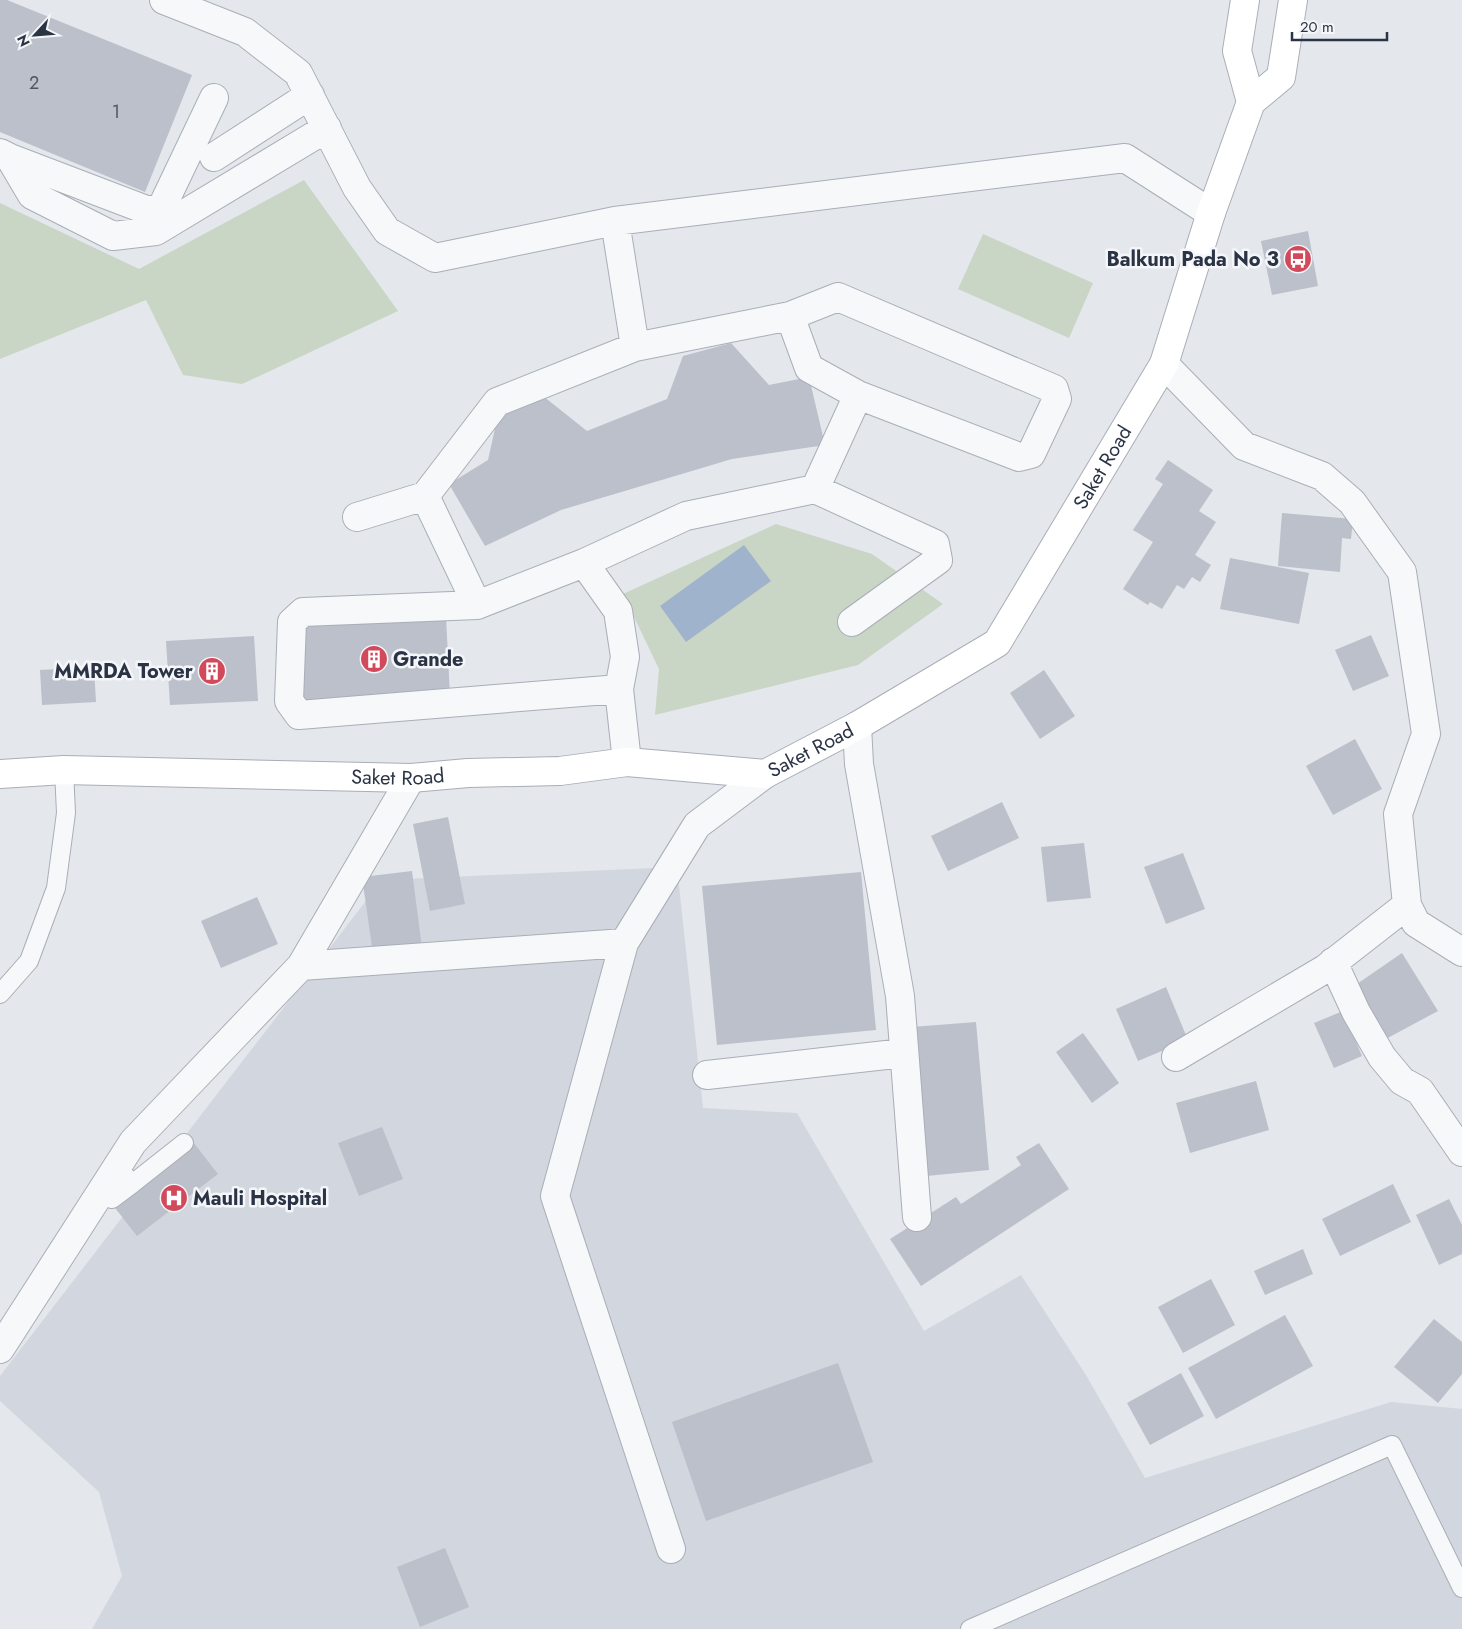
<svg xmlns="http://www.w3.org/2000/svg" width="1462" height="1629" font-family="Jost,sans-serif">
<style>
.built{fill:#d2d6de}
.green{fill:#c9d6c5}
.water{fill:#9fb4cc}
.building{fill:#bbc0ca}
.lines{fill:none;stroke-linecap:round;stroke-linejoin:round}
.service-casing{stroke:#a9aeb7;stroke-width:20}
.minor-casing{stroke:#a9aeb7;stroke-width:30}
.secondary-casing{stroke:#a9aeb7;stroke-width:30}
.service{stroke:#f7f8fa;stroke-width:18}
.minor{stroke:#f7f8fa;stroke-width:28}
.secondary{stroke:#fff;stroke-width:28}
.labels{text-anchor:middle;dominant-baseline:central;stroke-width:5;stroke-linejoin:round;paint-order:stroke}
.number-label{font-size:18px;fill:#4f5766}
.poi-label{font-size:20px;font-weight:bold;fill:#2b3445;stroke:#f4f6f9;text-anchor:end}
.street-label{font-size:20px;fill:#2b3445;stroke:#f4f6f9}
</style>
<rect width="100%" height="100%" fill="#e4e7ec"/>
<path class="built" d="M677,867l26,241 94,5 127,218 97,-56 65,100 59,103 246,-76 71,7v220h-1370l30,-53 -23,-84 -99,-91v-25l382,-496z"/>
<path class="green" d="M304,180l94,131 -156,73 -59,-9 -37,-75 -146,59v-156l139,66z
M983,234l110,49 -24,55 -111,-49z
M776,524l96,30 71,50 -85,61 -203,50 4,-46 -36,-75z"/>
<path class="water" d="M744,545l27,36 -85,61 -26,-36z"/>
<path class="building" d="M0,0h7l185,75 -47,117 -145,-60z
M1308,231l10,55 -46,9 -11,-54z
M731,343l38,42 40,-8 16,68 -93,14 -171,51 -76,36 -36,-62 39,-24 10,-45 45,-19 44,35 80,-32 16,-43z
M1168,460l45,30 -14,21 17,11 -21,33 16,10 -11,17 -8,-5 -8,12 -7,-4 -15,24 -12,-7 -2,3 -25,-16 30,-47 -20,-12 30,-46 -8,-5z
M1282,513l71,6 -2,20 -9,-1 -2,34 -62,-6z
M1230,558l79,15 -10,51 -79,-15z
M446,617l4,79 -148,6 -3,-79z
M1371,635l18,41 -36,15 -18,-41z
M254,636l4,65 -88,4 -4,-64z
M94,667l2,35 -54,3 -2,-35z
M1044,670l31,46 -35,23 -30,-46z
M1355,739l27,50 -49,26 -27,-49z
M1002,802l17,36 -71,33 -17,-35z
M448,817l17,87 -35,7 -17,-87z
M1084,843l7,55 -44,4 -6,-55z
M1183,853l22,56 -39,15 -22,-57z
M412,871l10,77 -49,6 -11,-77z
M861,872l15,158 -159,15 -15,-159z
M257,897l21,47 -57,24 -20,-47z
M1402,953l36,58 -56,30 -28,-55z
M1166,987l22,53 -50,21 -22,-52z
M1343,1011l19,45 -28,12 -20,-45z
M976,1022l13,148 -63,6 -14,-149z
M1083,1033l36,50 -27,20 -36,-51z
M1256,1081l13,49 -79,23 -14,-50z
M382,1127l21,52 -44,17 -21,-53z
M193,1142l25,32 -81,62 -25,-32z
M1039,1143l30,46 -148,97 -31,-47 66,-42 5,7 60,-39 -5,-8z
M1393,1184l18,38 -71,34 -18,-37z
M1449,1199l13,26v29l-23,11 -23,-50z
M1303,1249l10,25 -48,21 -11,-24z
M1211,1279l24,46 -52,28 -25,-46z
M1285,1315l28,51 -97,53 -28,-51z
M1434,1319l28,23v32l-24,29 -44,-36z
M838,1363l35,99 -167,59 -34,-99z
M1181,1373l23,43 -54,29 -23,-42z
M445,1548l24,59 -49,20 -23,-60z"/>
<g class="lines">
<g class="service-casing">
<path id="service" d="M0,994l29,-33 27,-73 10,-75 -2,-43
M117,1166l15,18 52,-41
M112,1199l20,-15
M970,1629l422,-184 70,143"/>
</g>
<g class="minor-casing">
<path id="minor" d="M164,0l81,32 53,41 59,115 30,43 48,27 180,-37 510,-63 86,55
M0,153l10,5 22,37 81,41 43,-5 171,-103
M214,157l96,-62
M10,158l139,53 13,-4 52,-109
M615,221l20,126
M790,316l48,-19 216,92 3,10 -26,55 -12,3 -161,-62 -43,94
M1164,364l80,82 78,30 30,26 50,70 24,162 -28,80 9,91 -82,64 -149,88
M357,517l68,-21
M584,563l-107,42 -174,7 -11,10 -3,79 10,14 320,-26
M477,605l-52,-109 72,-94 138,-55 155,-31 19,52 49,27
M857,726l2,38 41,232 17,221
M627,762l-8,-73 6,-32 -7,-46 -34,-48 102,-47 129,-27 120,55 3,16 -86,62
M1407,905l9,18 46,29
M1333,962l23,50 26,45 20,24 18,10 42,61
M301,966l323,-23
M707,1075l197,-22
M0,1349l133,-207 168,-176 110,-188
M671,1549l-116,-353 69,-253 73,-118 68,-51"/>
</g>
<g class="secondary-casing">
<g id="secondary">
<path d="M1245,0l-8,51 14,51"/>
<path id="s1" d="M0,774l64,-4 347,8 57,-5 92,-2 67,-9 138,12 92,-48 140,-83 167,-279 47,-151 40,-111 30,-25 12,-77"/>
</g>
</g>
<use href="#service" class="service"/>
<use href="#minor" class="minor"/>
<use href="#secondary" class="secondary"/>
</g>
<defs>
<g id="bus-disc" transform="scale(1.4375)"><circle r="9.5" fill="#d1495b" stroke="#f4f6f9"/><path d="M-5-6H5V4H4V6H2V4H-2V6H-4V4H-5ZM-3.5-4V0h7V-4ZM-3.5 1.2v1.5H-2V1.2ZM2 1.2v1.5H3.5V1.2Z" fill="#fff"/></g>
<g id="building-disc" transform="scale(1.4375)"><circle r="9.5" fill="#d1495b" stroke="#f4f6f9"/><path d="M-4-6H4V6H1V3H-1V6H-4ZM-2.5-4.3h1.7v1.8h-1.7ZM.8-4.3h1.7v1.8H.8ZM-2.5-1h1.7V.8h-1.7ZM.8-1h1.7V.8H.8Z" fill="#fff"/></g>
<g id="hospital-disc" transform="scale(1.4375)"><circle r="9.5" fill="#d1495b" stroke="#f4f6f9"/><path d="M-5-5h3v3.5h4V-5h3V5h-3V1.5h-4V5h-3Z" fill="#fff"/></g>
</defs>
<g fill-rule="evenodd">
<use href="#bus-disc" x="1298" y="259"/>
<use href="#building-disc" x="374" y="659"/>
<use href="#building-disc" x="212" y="671"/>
<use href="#hospital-disc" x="174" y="1198"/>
</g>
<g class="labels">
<g class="number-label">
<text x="34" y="83">2</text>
<text x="116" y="112">1</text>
</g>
<g class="poi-label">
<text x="1279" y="259">Balkum Pada No 3</text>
<text x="393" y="659" text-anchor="start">Grande</text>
<text x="193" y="671">MMRDA Tower</text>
<text x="193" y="1198" text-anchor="start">Mauli Hospital</text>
</g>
<g class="street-label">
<text stroke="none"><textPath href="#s1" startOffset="1238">Saket Road</textPath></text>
<text stroke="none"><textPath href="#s1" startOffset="818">Saket Road</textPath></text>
<text stroke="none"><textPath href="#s1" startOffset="398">Saket Road</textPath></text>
</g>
</g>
<g transform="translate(35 35) rotate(244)" stroke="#f4f6f9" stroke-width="4" paint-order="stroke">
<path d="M0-4L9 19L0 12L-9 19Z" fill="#2b3445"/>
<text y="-8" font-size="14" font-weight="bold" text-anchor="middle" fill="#2b3445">N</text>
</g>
<path d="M1292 32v8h95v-8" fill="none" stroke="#2b3445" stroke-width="2.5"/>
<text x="1300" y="32" font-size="15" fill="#2b3445" stroke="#f4f6f9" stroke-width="4" paint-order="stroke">20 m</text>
</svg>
